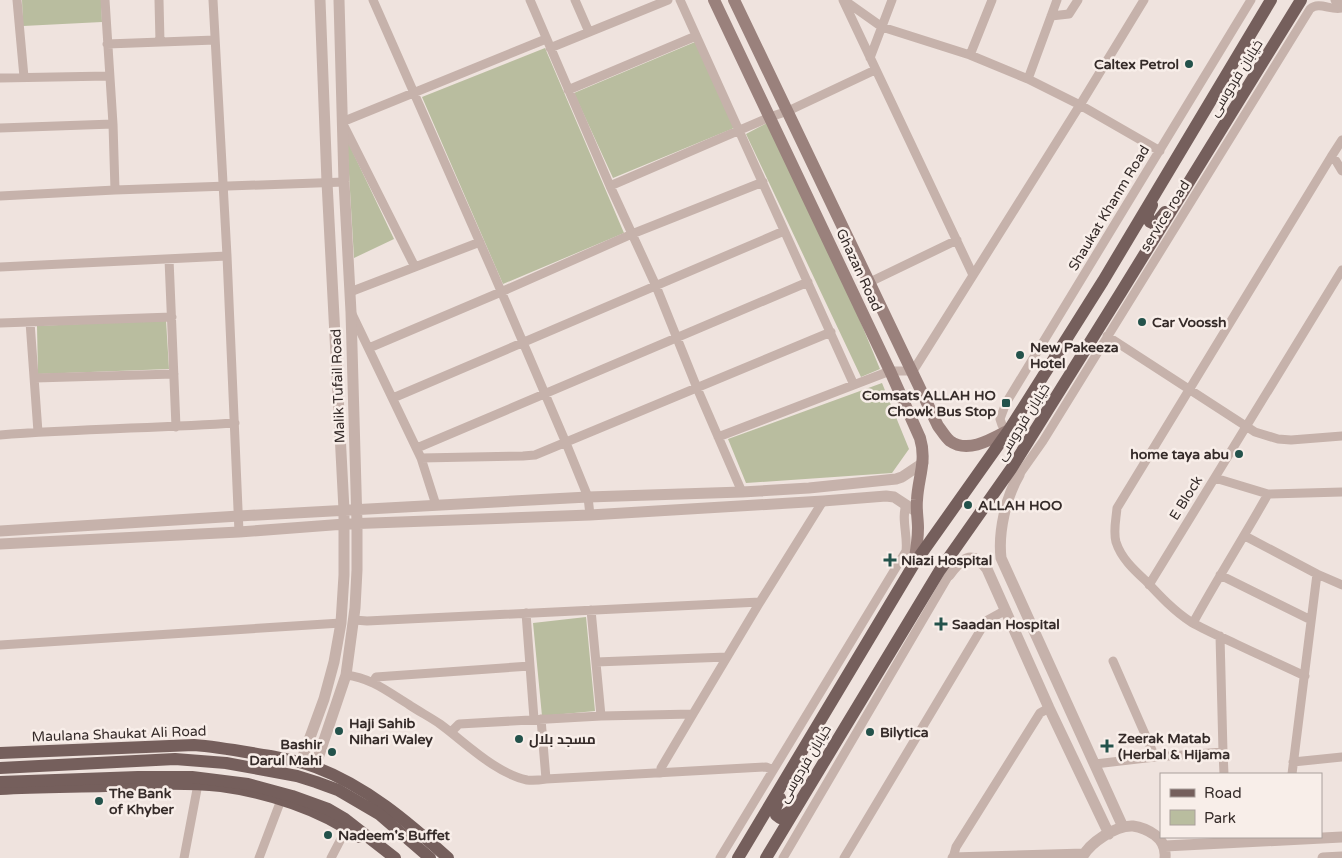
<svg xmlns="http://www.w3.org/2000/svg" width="1342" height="858" font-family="'Varela Round',Cairo,sans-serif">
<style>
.green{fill:#b9bd9f}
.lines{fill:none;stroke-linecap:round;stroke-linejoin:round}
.minor{stroke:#c6b2ab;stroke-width:9}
.tertiary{stroke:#c6b2ab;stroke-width:11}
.secondary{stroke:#9a817c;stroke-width:12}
.primary{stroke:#755f5c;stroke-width:12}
.primary-bridge{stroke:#755f5c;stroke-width:12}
.poi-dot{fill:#23524b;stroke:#f8eee9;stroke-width:2}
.labels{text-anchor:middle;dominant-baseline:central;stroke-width:5;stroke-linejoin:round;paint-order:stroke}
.poi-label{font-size:14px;font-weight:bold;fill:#352b29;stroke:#f8eee9;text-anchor:start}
.street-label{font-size:14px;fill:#352b29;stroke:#f8eee9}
</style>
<rect width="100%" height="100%" fill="#efe3de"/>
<path class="green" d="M22,0h79l1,22 -79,4z
M695,42l39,86 -121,50 -39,-85z
M545,48l79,185 -121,51 -81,-187z
M767,123l51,96 62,150 -19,8 -115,-243z
M347,140l47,99 -40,19z
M166,320l3,49 -131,5 -1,-48z
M882,383l27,66 -17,24 -146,10 -18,-44z
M586,617l9,94 -53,5 -9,-93z"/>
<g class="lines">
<path class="minor" d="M17,0l7,77
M105,0l8,124 2,66
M159,0l1,42
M213,0l14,256 12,276
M373,0l119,270 74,173 22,54 2,18
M530,0l80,186 46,100 41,102 45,104
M575,0l14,32
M680,0l174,385
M843,0l130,275
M844,0l38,27 88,28 58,24 52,26 80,46
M1051,16l18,-2 9,-14
M107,44l108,-4
M550,48l118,-48
M970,55l22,-55
M870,58l22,-58
M0,78l109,-2
M1028,79l29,-79
M568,90l128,-54
M0,128l113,-4
M1331,157l5,4 6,10
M610,186l160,-69 18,-6 87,-41
M0,196l115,-6 229,-8
M169,259l7,168
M0,267l227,-11
M415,267l-73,-145 204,-83
M870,282l87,-42
M350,292l130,-50
M352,314l69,144 15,47
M30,322l8,110
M0,323l172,-6
M1107,336l148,96 23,7 13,1 51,-4
M369,348l132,-56 131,-58 131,-52
M35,378l139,-4
M393,398l391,-167
M1009,430l-7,-5 -2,-6 6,-16 245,-403
M0,435c78,-6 157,-7 235,-12
M718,437l172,-66h23l167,-266 64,-105
M417,448l391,-166
M421,458l102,-2 12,-1 296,-123
M1019,475l24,-34 267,-432c9,-8 21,2 32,-1l-3,-5 -4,-3
M1215,478l53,16 74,-2
M1245,536l72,38 25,11
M1220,575l91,45
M1149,585l193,-315
M591,610l10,106
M526,613l4,53
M354,620l13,1 393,-19 63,-101
M1193,623c24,-44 51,-86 75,-129
M1220,636l3,116
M0,645l341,-22
M1113,661l42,96
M596,662l131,-5
M346,675c25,3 41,16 62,29 10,7 22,13 32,20 26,19 55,49 87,56 7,1 13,0 19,-1l220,-12 7,3
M1305,676c-23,-11 -46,-21 -69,-32 -15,-7 -31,-14 -45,-22 -17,-11 -31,-26 -45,-41 -12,-11 -25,-23 -30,-39 -3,-11 0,-22 1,-34l214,-351 11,-17
M373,682l3,-5 154,-11 4,53
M541,719l5,60
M451,732l8,-8 142,-8 92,-2
M1293,762l49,-5
M1095,764l60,-7 68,-5 1,22
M661,773v-5l32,-54 67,-112
M1292,774l25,-200
M184,858l14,-74
M259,858l22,-58
M331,858l11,-21 6,-8
M720,858l186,-307c2,-16 -5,-32 0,-46
M783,858l166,-283
M844,858l142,-237 20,-11
M953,858l3,-11 84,-134 9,-5"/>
<path class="tertiary" d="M1019,475c-13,22 -21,57 -18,83l122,269
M0,531l239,-15 349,-19 154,-5 67,-4 87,-9 6,-2 21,-14
M0,544l239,-12 106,-8 245,-9 233,-14 63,-5 8,1 23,15
M949,575c11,-15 23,-26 38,-6l62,139 60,126
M301,762l23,-63 10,-37 7,-39 3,-48v-65l-17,-328 -7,-182
M315,767l31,-92 9,-67 2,-38v-46l-6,-212 -7,-130 -5,-182
M1165,846l177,-9
M953,858l131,-4
M1082,858c7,-15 34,-33 51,-32 8,1 15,4 22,9 8,6 11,13 10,23
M1323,858l19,-1"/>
<path class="secondary" d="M714,0l176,371 30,67c7,23 -2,40 -3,62 -1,10 1,19 1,28 0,12 -2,24 -4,36
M734,0l204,426c4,5 7,11 12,15 18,13 42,-2 59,-11"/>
<path class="primary" d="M1152,205l-4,8v6l2,3 4,2 3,-2 8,-10
M0,753l194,-8c26,2 51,7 76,11 15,3 31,5 45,11 51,19 93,55 133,91
M0,789c36,-2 71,-2 106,-3 38,-2 77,-4 115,0 45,6 100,23 138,51
M780,798l-5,11 1,6 4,3 13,-9
M738,858l176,-294 95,-134 94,-149 168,-281
M766,858l174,-288 71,-101 109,-175 181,-294"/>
<path class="primary-bridge" d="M0,768l175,-9 51,4 71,13 19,6 22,8 41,24 51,44
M0,782l138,-5h54l56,7 44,12 36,13 17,10 50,39"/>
</g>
<g class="poi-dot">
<circle cx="1189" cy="64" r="5"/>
<circle cx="1142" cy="322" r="5"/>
<circle cx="1020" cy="355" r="5"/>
<rect x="1001" y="398" width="10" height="10" rx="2.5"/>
<circle cx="1239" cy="454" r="5"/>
<circle cx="968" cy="505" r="5"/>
<path d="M887.5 552.5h5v5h5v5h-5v5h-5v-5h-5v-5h5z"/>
<path d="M938.5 616.5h5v5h5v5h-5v5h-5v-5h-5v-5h5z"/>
<circle cx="339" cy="731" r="5"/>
<circle cx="870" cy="732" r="5"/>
<circle cx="519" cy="739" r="5"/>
<path d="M1104.5 738.5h5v5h5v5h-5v5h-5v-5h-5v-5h5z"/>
<circle cx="332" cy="752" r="5"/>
<circle cx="99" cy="801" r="5"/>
<circle cx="328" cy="835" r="5"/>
</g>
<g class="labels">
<g class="poi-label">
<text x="1179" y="64" text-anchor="end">Caltex Petrol</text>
<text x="1152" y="322">Car Voossh</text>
<text x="1030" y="347">New Pakeeza<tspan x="1030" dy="16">Hotel</tspan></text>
<text x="996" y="395" text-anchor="end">Comsats ALLAH HO<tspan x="996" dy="16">Chowk Bus Stop</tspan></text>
<text x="1229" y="454" text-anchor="end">home taya abu</text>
<text x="978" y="505">ALLAH HOO</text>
<text x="901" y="560">Niazi Hospital</text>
<text x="952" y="624">Saadan Hospital</text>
<text x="349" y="723">Haji Sahib<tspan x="349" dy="16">Nihari Waley</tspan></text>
<text x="880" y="732">Bilytica</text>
<text x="1118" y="738">Zeerak Matab<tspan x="1118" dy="16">(Herbal &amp; Hijama</tspan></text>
<text x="529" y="739">مسجد بلال</text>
<text x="322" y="744" text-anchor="end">Bashir<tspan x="322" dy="16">Darul Mahi</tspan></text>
<text x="109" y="793">The Bank<tspan x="109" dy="16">of Khyber</tspan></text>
<text x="338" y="835">Nadeem's Buffet</text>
</g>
<g class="street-label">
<text transform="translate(1236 78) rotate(-58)">خیابان فردوسی</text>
<text transform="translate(1109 208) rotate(-59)">Shaukat Khanm Road</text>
<text transform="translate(1165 216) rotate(-58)">service road</text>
<text transform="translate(859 270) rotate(65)">Ghazan Road</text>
<text transform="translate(338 386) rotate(-92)">Malik Tufail Road</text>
<text transform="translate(1023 422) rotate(-58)">خیابان فردوسی</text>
<text transform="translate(1186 498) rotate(-58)">E Block</text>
<text transform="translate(119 734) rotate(-2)">Maulana Shaukat Ali Road</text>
<text transform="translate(805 764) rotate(-59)">خیابان فردوسی</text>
</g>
</g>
<rect x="1160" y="773" width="162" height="65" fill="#f8eee9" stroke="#aaa09c"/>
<rect x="1170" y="789" width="25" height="8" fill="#755f5c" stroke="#aaa09c"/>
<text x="1204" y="798" font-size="15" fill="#352b29">Road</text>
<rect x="1170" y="810" width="25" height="15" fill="#b9bd9f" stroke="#aaa09c"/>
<text x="1204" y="823" font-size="15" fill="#352b29">Park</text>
</svg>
